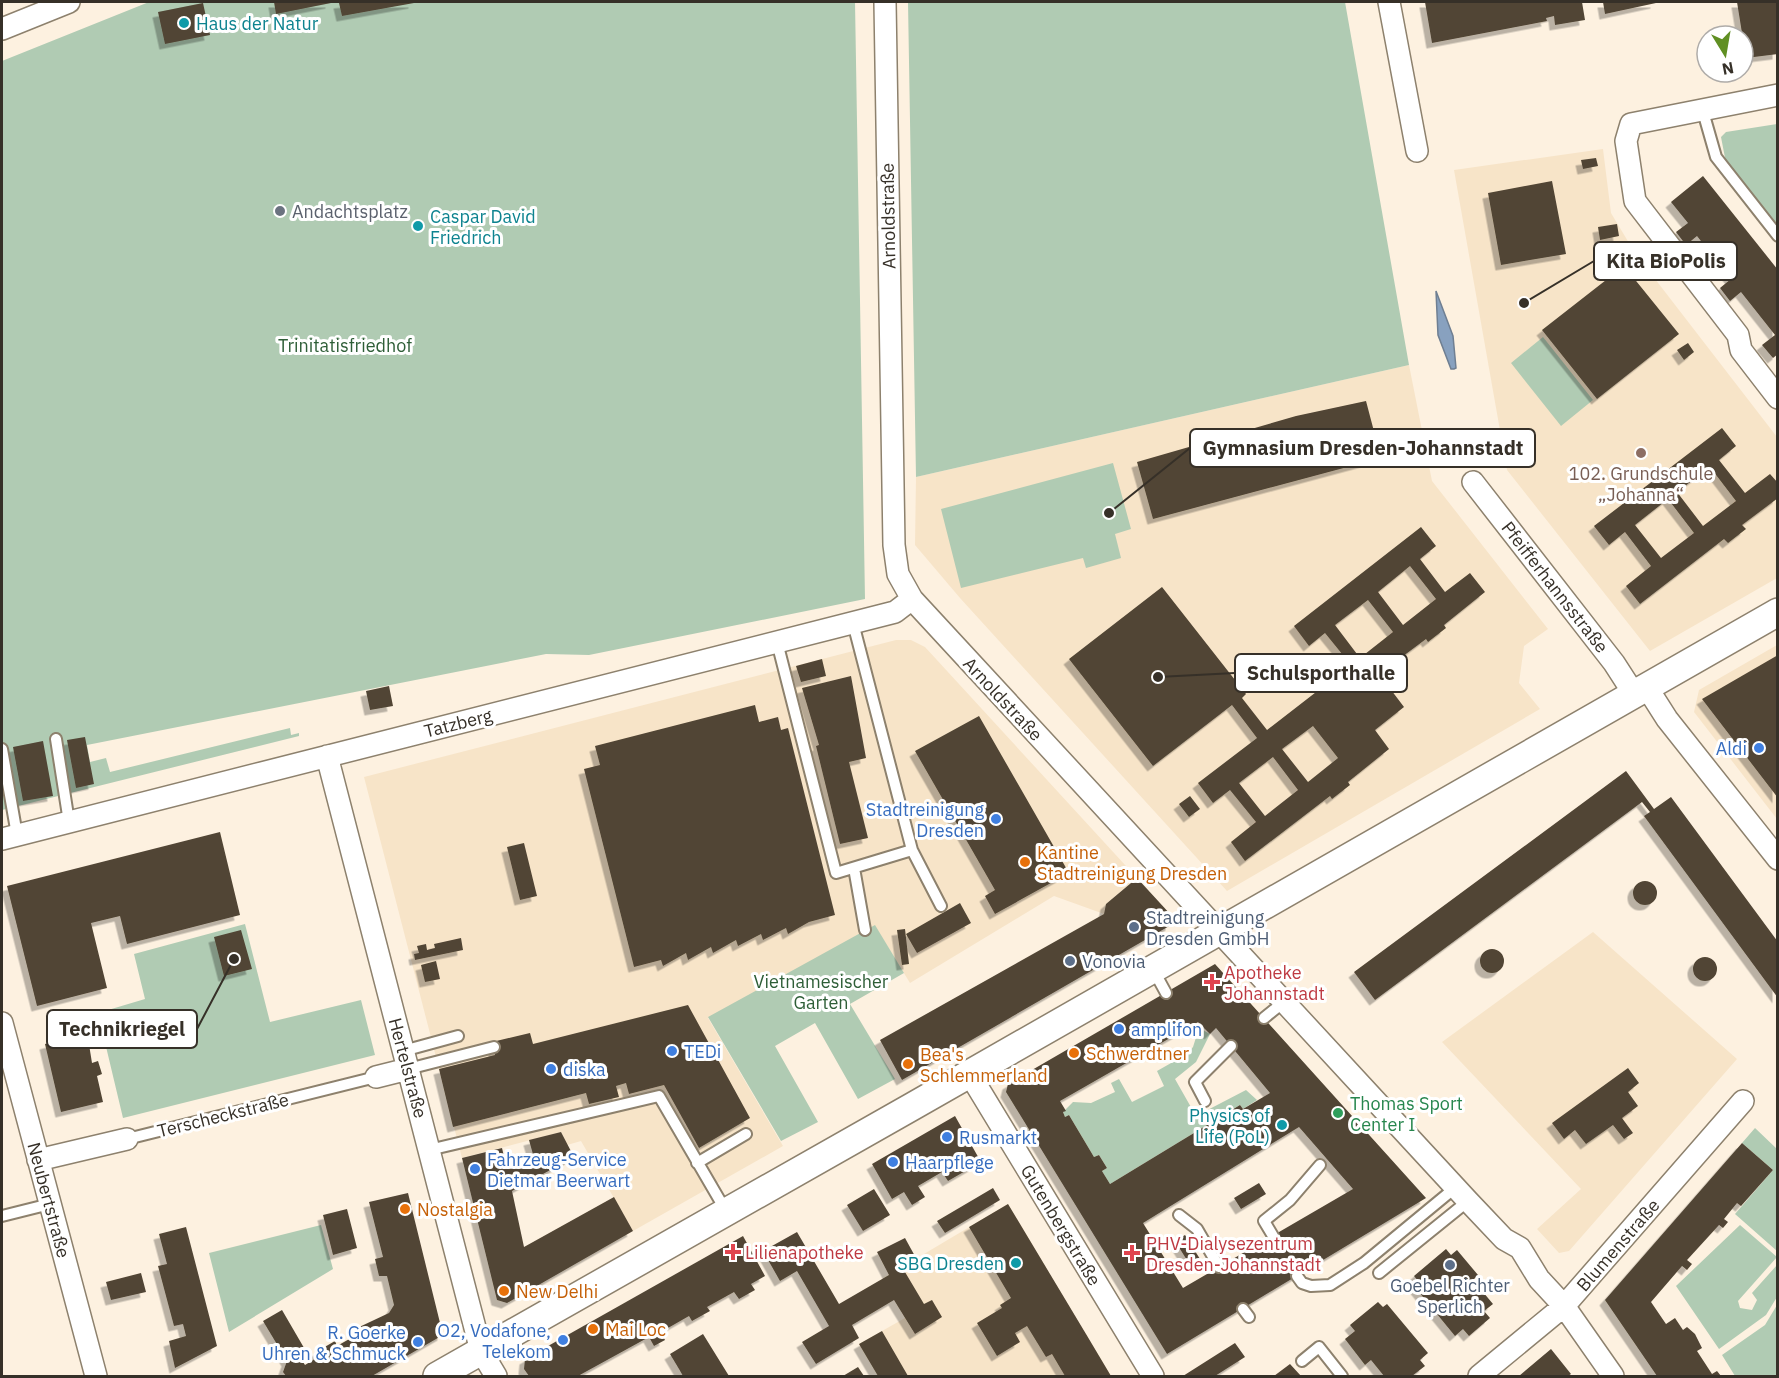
<svg xmlns="http://www.w3.org/2000/svg" width="1779" height="1378" font-family="'IBM Plex Sans',sans-serif">
<style>
.built{fill:#f7e4c8}
.green{fill:#b0cbb3}
.water{fill:#88a1bf;stroke:#6f7f92;stroke-width:1.5}
.building{fill:#514534;fill-rule:evenodd;filter:url(#shadow)}
.lines{fill:none;stroke-linecap:round;stroke-linejoin:round}
.service-casing{stroke:#8d816d;stroke-width:14}
.minor-casing{stroke:#8d816d;stroke-width:24}
.tertiary-casing{stroke:#8d816d;stroke-width:30}
.service{stroke:#fff;stroke-width:10}
.minor{stroke:#fff;stroke-width:21}
.tertiary{stroke:#fff;stroke-width:27}
.culture-dot{fill:#0f9aa8;stroke:#fff;stroke-width:2}
.worship-dot{fill:#6b7280;stroke:#fff;stroke-width:2}
.education-dot{fill:#8d6e63;stroke:#fff;stroke-width:2}
.shop-dot{fill:#3f7fe0;stroke:#fff;stroke-width:2}
.food-dot{fill:#e8710a;stroke:#fff;stroke-width:2}
.service-dot{fill:#5c6f8a;stroke:#fff;stroke-width:2}
.health-dot{fill:#e0444e;stroke:#fff;stroke-width:2}
.leisure-dot{fill:#2e9e5b;stroke:#fff;stroke-width:2}
.labels{text-anchor:middle;dominant-baseline:central;stroke-width:6;stroke-linejoin:round;paint-order:stroke}
.culture-label{font-size:18px;fill:#0d838f;stroke:#fff;text-anchor:start}
.worship-label{font-size:18px;fill:#5b616d;stroke:#fff;text-anchor:start}
.street-label{font-size:18px;fill:#363028;stroke:#fff}
.park-label{font-size:18px;fill:#2e5e37;stroke:#fff}
.education-label{font-size:18px;fill:#785e54;stroke:#fff}
.shop-label{font-size:18px;fill:#366cbe;stroke:#fff;text-anchor:start}
.food-label{font-size:18px;fill:#c56008;stroke:#fff;text-anchor:start}
.service-label{font-size:18px;fill:#4e5e75;stroke:#fff;text-anchor:start}
.health-label{font-size:18px;fill:#be3a42;stroke:#fff;text-anchor:start}
.leisure-label{font-size:18px;fill:#27864d;stroke:#fff;text-anchor:start}
.leader{fill:none;stroke:#363028;stroke-width:2}
.callout-dot{fill:#363028;stroke:#fff;stroke-width:2}
.callout{fill:#fff;stroke:#363028;stroke-width:2}
.callout-label{font-size:20px;text-anchor:middle;font-weight:bold;fill:#363028}
</style>
<defs>
<filter id="shadow"><feDropShadow dx="-5.5" dy="5.5" stdDeviation="0" flood-color="#0004"/></filter>
</defs>
<rect width="100%" height="100%" fill="#fdf1e0"/>
<path class="built" d="M1603,149l8,64 24,40 142,184v141l-127,73 -143,-181 -53,-300z
M1409,365l23,116 116,148 -24,17 -5,37 21,26 -313,182 -267,-293 -45,-53 1,-68z
M896,640h15l14,7 212,231 -31,26 -2,10 -50,-18 -144,87 -35,-57 -167,92 75,128 -150,85 -52,-90 -14,4 -6,-13 -99,26 -98,-381z
M1777,645v174l-83,-107 5,-22z
M1593,932l144,127 -168,192 -10,2 -22,-24 44,-40 -139,-147z
M1008,1204l103,172h-233l-19,-32 46,-26 -23,-39z"/>
<path class="green" d="M149,2h706l10,597 -276,56 -43,-1 -459,91 3,17 16,-4 4,14 180,-44 1,7 8,-2v3l-297,74v-749z
M908,2h437l64,363 -493,112z
M1777,124v105l-51,-66 -5,-26 5,-5z
M1543,337l50,63 -32,26 -50,-63z
M1113,463l18,66 -16,5 6,24 -35,10 -3,-10 -122,30 -20,-79z
M245,924l25,98 91,-22 14,55 -252,63 -25,-105 47,-14 -11,-45z
M875,925l29,48 -54,31 45,75 -37,20 -43,-76 -40,23 43,76 -37,19 -73,-124z
M1199,1028l11,6 -14,28 -21,17 21,37 50,-26 11,10 -14,9 -3,-4 -130,79 -8,-13 5,-3 -8,-13 -5,2 -25,-42 -4,2 -2,-5 10,-10 18,1 24,-11 -4,-9 8,-4 13,23 32,-16 -7,-15 30,-17 6,-7z
M1755,1128l22,21v102l-42,-37 38,-44 -31,-27z
M321,1225l12,44 -104,63 -20,-79z
M1740,1225l37,32 -39,44 2,7 12,2 5,-10 -5,-7 25,-28v32l-11,18 -47,34 -43,-63z
M1777,1305v71h-42l-13,-21 43,-30z"/>
<path class="water" d="M1436,291l17,45 3,32 -2,1h-3l-13,-34z"/>
<path class="building" d="M274,2h57v1l-55,11z
M349,2h65v1l-72,13 -3,-13z
M1425,2h157l3,18 -30,5 -1,-9 -8,2 1,3 -115,22z
M1603,2h53v1l-51,11z
M1737,2h41v52l-32,4z
M203,3l7,32 -45,9 -7,-32z
M1596,158l2,8 -15,3 -2,-9z
M1703,176l75,94v84l-5,4 -11,-13 13,-10 -34,-43 -11,9 -10,-13 11,-9 -34,-43 -11,9 -10,-13 12,-9 -17,-21z
M1552,181l14,73 -65,11 -13,-72z
M1617,224l2,12 -19,4 -2,-13z
M1624,266l55,68 -82,65 -55,-69z
M1688,343l6,9 -10,8 -7,-10z
M1366,401l15,57 -228,61 -16,-57 159,-46z
M1722,428l14,18 -17,14 26,33 25,-19 8,9v15l-36,27 4,4 -18,14 -4,-4 -84,65 -14,-18 25,-20 -26,-34 -16,13 -15,-19zM1710,467l26,34 -33,25 -26,-34zM1668,499l26,34 -33,25 -26,-33z
M1421,527l15,19 -16,13 25,33 25,-19 15,19 -41,33 2,3 -18,14 -2,-3 -47,35 25,33 -29,23 14,19 -41,33 2,3 -18,14 -2,-3 -85,65 -14,-19 25,-20 -26,-32 -17,13 -15,-20 59,-45 -25,-33 -79,61 -84,-107 93,-72 84,107 -4,4 25,32 84,-65 -26,-32 -16,13 -15,-20zM1410,566l26,33 -33,26 -25,-33zM1368,600l25,32 -33,26 -25,-33zM1313,726l25,32 -30,24 -26,-33zM1273,757l25,33 -33,26 -26,-33z
M1778,655v143l-76,-99z
M822,659l4,17 -25,6 -5,-16z
M851,676l15,82 -17,4 19,76 -28,6 -24,-98 3,-1 -17,-57z
M389,686l4,20 -23,4 -4,-19z
M755,705l4,17 19,-5 3,13 7,-2 47,187 -26,7 -21,12 -2,-6 -23,12 -2,-6 -23,12 -2,-6 -23,13 -2,-6 -23,13 -2,-7 -23,13 -2,-6 -27,7 -50,-198 16,-4 -5,-19z
M979,716l90,157 -74,41 -10,-18 10,-6 -80,-139z
M85,737l9,47 -18,4 -9,-48z
M43,741l10,55 -30,5 -10,-54z
M1626,771l28,38 17,-12 107,145v56l-134,-182 6,-4 -8,-10 -267,198 -21,-28z
M1190,796l10,13 -11,8 -10,-13z
M220,832l20,83 -113,29 -7,-28 -29,7 16,65 -70,18 -30,-120z
M524,843l13,53 -17,4 -13,-53z
M1137,878l34,37v10l-269,155 -22,-40 224,-126 2,-10z
M1633 893a12 12 0 1 1 24 0a12 12 0 1 1-24 0Z
M960,903l11,20 -54,30 -11,-19z
M905,929l4,35 -7,1 -5,-35z
M241,930l11,39 -28,7 -10,-39z
M461,938l2,12 -48,10 -1,-6 5,-1 -2,-7 9,-2 1,6 8,-2 -1,-4z
M1480 961a12 12 0 1 1 24 0a12 12 0 1 1-24 0Z
M1693 969a12 12 0 1 1 24 0a12 12 0 1 1-24 0Z
M436,961l4,18 -15,3 -4,-17z
M1215,964l211,234 -259,156 -161,-262 2,-8zM1198,1022l12,12 6,-6 54,65 -27,16 -3,-4 -130,79 -8,-13 5,-3 -8,-13 -5,2 -25,-42 -4,2 -2,-5 3,-1 -6,-10zM1299,1127l54,62 -170,99 -40,-65z
M688,1005l62,113 -51,30 -35,-63 -35,9 -3,-11 -10,3 3,11 -30,7 -3,-11 -133,34 -14,-58 56,-14 -3,-13 38,-9 3,11z
M87,1032l5,31 6,-2 4,13 -5,2 6,26 -42,10 -16,-68 15,-4 -1,-3z
M1628,1068l11,15 -11,9 10,14 -16,12 11,15 -9,6 -11,-14 -27,19 -11,-14 -11,9 -12,-16z
M955,1116l26,46 -33,19 -6,-9 -24,14 7,11 -13,8 -8,-13 -12,7 -20,-35z
M561,1132l13,25 -62,34 12,56 90,-50 19,34 -126,72 -10,-3 -35,-142 40,-10 4,17 22,-5 6,-2 -5,-18z
M1742,1143l31,27 -32,36 -4,-3 -13,16 4,3 -5,6 -4,-3 -32,35 5,4 -5,6 -5,-4 -31,36 15,22 9,-6 8,12 4,-3 8,7 7,14 -5,3 15,23 5,-3 4,5h-64l-52,-76z
M1259,1183l7,11 -25,15 -7,-11z
M993,1188l7,12 -55,33 -8,-12z
M874,1189l16,26 -27,16 -16,-26z
M408,1193l35,142 -71,41h-86l-3,-4 4,-11 -24,-40 19,-11 25,43 -6,6 4,6 13,-8 -2,-5 19,-11 2,5 21,-12 -3,-5 34,-16 5,-8 -7,-29h-8l-4,-17 8,-2 -14,-55z
M1008,1204l78,130 25,42h-46l-13,-22 -6,3 -19,-31 -12,7 5,9 -23,14 -20,-33 25,-15 -2,-3 11,-7 -42,-71z
M347,1209l10,39 -24,7 -10,-40z
M186,1227l31,119 -42,22 -6,-27 17,-5 -3,-12 -9,2 -16,-60 9,-2 -8,-30z
M797,1232l42,72 50,-29 -12,-23 28,-14 11,20 -14,9 22,37 8,-4 10,17 -27,17 -21,-34 -42,25 7,13 -43,26 -14,-22 27,-16 -32,-55 -17,10 -17,-30z
M1185,1235l15,24 -10,6 -15,-24z
M743,1236l22,40 -14,8 4,6 -16,9 -5,-7 -27,15 3,4 -18,10 -3,-5 -28,16 4,8 -11,6 -5,-9 -71,39h-49l-5,-7 1,-10z
M1446,1249l5,6 6,-5 21,25 -5,5 20,24 -9,7 6,7 -21,18 -6,-7 -8,7 -41,-50 5,-4 -5,-6z
M141,1273l5,19 -35,8 -5,-18z
M1378,1302l5,5 4,-3 41,49 -8,7 5,6 -13,10h-28l-13,-16 -6,5 -20,-26 10,-8 -5,-6z
M882,1331l26,45h-30l-19,-32z
M703,1334l26,42h-46l-4,-7 -9,-15z
M1235,1343l10,14 -30,19h-32z
M1551,1349l20,25 -3,2h-49z
M1290,1364l11,12h-27z
M858,1367l6,9h-21z"/>
<g class="lines">
<g class="service-casing">
<path id="service" d="M1702,108l14,49 62,79
M853,623l59,227 29,56
M777,642l59,231 76,-23
M56,739l13,83
M2,749l15,86
M854,868l11,62
M1154,971l12,22
M1264,1018l21,-17
M403,1051l55,-15
M408,1069l86,-22
M1205,1101l-10,-19 36,-36
M127,1139l249,-62
M429,1150l230,-54 67,115
M697,1163l49,-29
M1179,1215l18,14 22,38
M2,1216l48,-12
M1273,1236l-9,-15 26,-21 30,-35
M1379,1273l89,-72
M1297,1276l5,7 9,3 19,-1 34,-22 92,-76
M1243,1309l6,8
M1302,1361l17,-14 23,29"/>
</g>
<g class="minor-casing">
<path id="minor" d="M885,2l9,543 4,29 14,25 556,602 36,38 16,9 19,31 25,27 49,70
M1389,2l28,149
M2,29l67,-27
M1778,95l-147,29 -5,17 9,60 103,134 3,15 37,48
M1473,482l141,181 20,31
M1646,686l21,33 111,140
M327,756l154,595 15,25
M2,839l893,-227 17,-13
M2,1023l94,353
M969,1073l184,303
M376,1077l32,-8
M38,1160l89,-21
M1479,1376l85,-70 179,-205"/>
</g>
<g class="tertiary-casing">
<path id="tertiary" d="M437,1376c448,-253 894,-508 1341,-764"/>
</g>
<use href="#service" class="service"/>
<use href="#minor" class="minor"/>
<use href="#tertiary" class="tertiary"/>
</g>
<g class="culture-dot">
<circle cx="184" cy="23" r="6"/>
<circle cx="418" cy="226" r="6"/>
<circle cx="1282" cy="1125" r="6"/>
<circle cx="1016" cy="1263" r="6"/>
</g>
<circle class="worship-dot" cx="280" cy="211" r="6"/>
<circle class="education-dot" cx="1641" cy="453" r="6"/>
<g class="shop-dot">
<circle cx="1759" cy="748" r="6"/>
<circle cx="996" cy="819" r="6"/>
<circle cx="1119" cy="1029" r="6"/>
<circle cx="672" cy="1051" r="6"/>
<circle cx="551" cy="1069" r="6"/>
<circle cx="947" cy="1137" r="6"/>
<circle cx="893" cy="1162" r="6"/>
<circle cx="475" cy="1169" r="6"/>
<circle cx="563" cy="1340" r="6"/>
<circle cx="418" cy="1342" r="6"/>
</g>
<g class="food-dot">
<circle cx="1025" cy="862" r="6"/>
<circle cx="1074" cy="1053" r="6"/>
<circle cx="908" cy="1064" r="6"/>
<circle cx="405" cy="1209" r="6"/>
<circle cx="504" cy="1291" r="6"/>
<circle cx="593" cy="1329" r="6"/>
</g>
<g class="service-dot">
<circle cx="1134" cy="927" r="6"/>
<circle cx="1070" cy="961" r="6"/>
<circle cx="1450" cy="1265" r="6"/>
</g>
<g class="health-dot">
<path d="M1209 973h6v6h6v6h-6v6h-6v-6h-6v-6h6z"/>
<path d="M730 1243h6v6h6v6h-6v6h-6v-6h-6v-6h6z"/>
<path d="M1129 1244h6v6h6v6h-6v6h-6v-6h-6v-6h6z"/>
</g>
<circle class="leisure-dot" cx="1338" cy="1113" r="6"/>
<g class="labels">
<g class="culture-label">
<text x="196" y="23">Haus der Natur</text>
<text x="430" y="216">Caspar David<tspan x="430" dy="21">Friedrich</tspan></text>
<text x="1270" y="1115" text-anchor="end">Physics of<tspan x="1270" dy="21">Life (PoL)</tspan></text>
<text x="1004" y="1263" text-anchor="end">SBG Dresden</text>
</g>
<g class="worship-label">
<text x="292" y="211">Andachtsplatz</text>
</g>
<g class="street-label">
<text transform="translate(888 216) rotate(-91)">Arnoldstraße</text>
<text transform="translate(1555 587) rotate(52)">Pfeifferhannsstraße</text>
<text transform="translate(1003 699) rotate(47)">Arnoldstraße</text>
<text transform="translate(458 723) rotate(-14)">Tatzberg</text>
<text transform="translate(408 1068) rotate(75)">Hertelstraße</text>
<text transform="translate(223 1115) rotate(-14)">Terscheckstraße</text>
<text transform="translate(49 1200) rotate(75)">Neubertstraße</text>
<text transform="translate(1061 1225) rotate(59)">Gutenbergstraße</text>
<text transform="translate(1618 1245) rotate(-49)">Blumenstraße</text>
</g>
<g class="park-label">
<text x="345" y="345">Trinitatisfriedhof</text>
<text x="821" y="981">Vietnamesischer<tspan x="821" dy="21">Garten</tspan></text>
</g>
<g class="education-label">
<text x="1641" y="473">102. Grundschule<tspan x="1641" dy="21">„Johanna“</tspan></text>
</g>
<g class="shop-label">
<text x="1747" y="748" text-anchor="end">Aldi</text>
<text x="984" y="809" text-anchor="end">Stadtreinigung<tspan x="984" dy="21">Dresden</tspan></text>
<text x="1131" y="1029">amplifon</text>
<text x="684" y="1051">TEDi</text>
<text x="563" y="1069">diska</text>
<text x="959" y="1137">Rusmarkt</text>
<text x="487" y="1159">Fahrzeug-Service<tspan x="487" dy="21">Dietmar Beerwart</tspan></text>
<text x="905" y="1162">Haarpflege</text>
<text x="551" y="1330" text-anchor="end">O2, Vodafone,<tspan x="551" dy="21">Telekom</tspan></text>
<text x="406" y="1332" text-anchor="end">R. Goerke<tspan x="406" dy="21">Uhren &amp; Schmuck</tspan></text>
</g>
<g class="food-label">
<text x="1037" y="852">Kantine<tspan x="1037" dy="21">Stadtreinigung Dresden</tspan></text>
<text x="1086" y="1053">Schwerdtner</text>
<text x="920" y="1054">Bea's<tspan x="920" dy="21">Schlemmerland</tspan></text>
<text x="417" y="1209">Nostalgia</text>
<text x="516" y="1291">New Delhi</text>
<text x="605" y="1329">Mai Loc</text>
</g>
<g class="service-label">
<text x="1146" y="917">Stadtreinigung<tspan x="1146" dy="21">Dresden GmbH</tspan></text>
<text x="1082" y="961">Vonovia</text>
<text x="1450" y="1285" text-anchor="middle">Goebel Richter<tspan x="1450" dy="21">Sperlich</tspan></text>
</g>
<g class="health-label">
<text x="1224" y="972">Apotheke<tspan x="1224" dy="21">Johannstadt</tspan></text>
<text x="1146" y="1243">PHV-Dialysezentrum<tspan x="1146" dy="21">Dresden-Johannstadt</tspan></text>
<text x="745" y="1252">Lilienapotheke</text>
</g>
<g class="leisure-label">
<text x="1350" y="1103">Thomas Sport<tspan x="1350" dy="21">Center I</tspan></text>
</g>
</g>
<path class="leader" d="M1524 303L1594 261M1109 513L1190 448M1158 677L1235 673M234 959L197 1029"/>
<g class="callout-dot">
<circle cx="1524" cy="303" r="6"/>
<circle cx="1109" cy="513" r="6"/>
<circle cx="1158" cy="677" r="6"/>
<circle cx="234" cy="959" r="6"/>
</g>
<g class="callout">
<rect x="1594" y="242" width="143" height="38" rx="6"/>
<rect x="1190" y="429" width="345" height="38" rx="6"/>
<rect x="1235" y="654" width="172" height="38" rx="6"/>
<rect x="47" y="1010" width="150" height="38" rx="6"/>
</g>
<g class="callout-label">
<text x="1666" y="268">Kita BioPolis</text>
<text x="1363" y="455">Gymnasium Dresden-Johannstadt</text>
<text x="1321" y="680">Schulsporthalle</text>
<text x="122" y="1036">Technikriegel</text>
</g>
<rect width="1779" height="1378" fill="none" stroke="#363028" stroke-width="6"/>
<g transform="translate(1725 54) rotate(169)"><circle r="28" fill="#ffffff" stroke="#afaca9" stroke-width="1.5"/>
<path d="M0-4.5L10 22L0 15L-10 22Z" fill="#608f23"/>
<text y="-9" font-size="16" font-weight="bold" text-anchor="middle" fill="#363028">N</text>
</g>
</svg>
